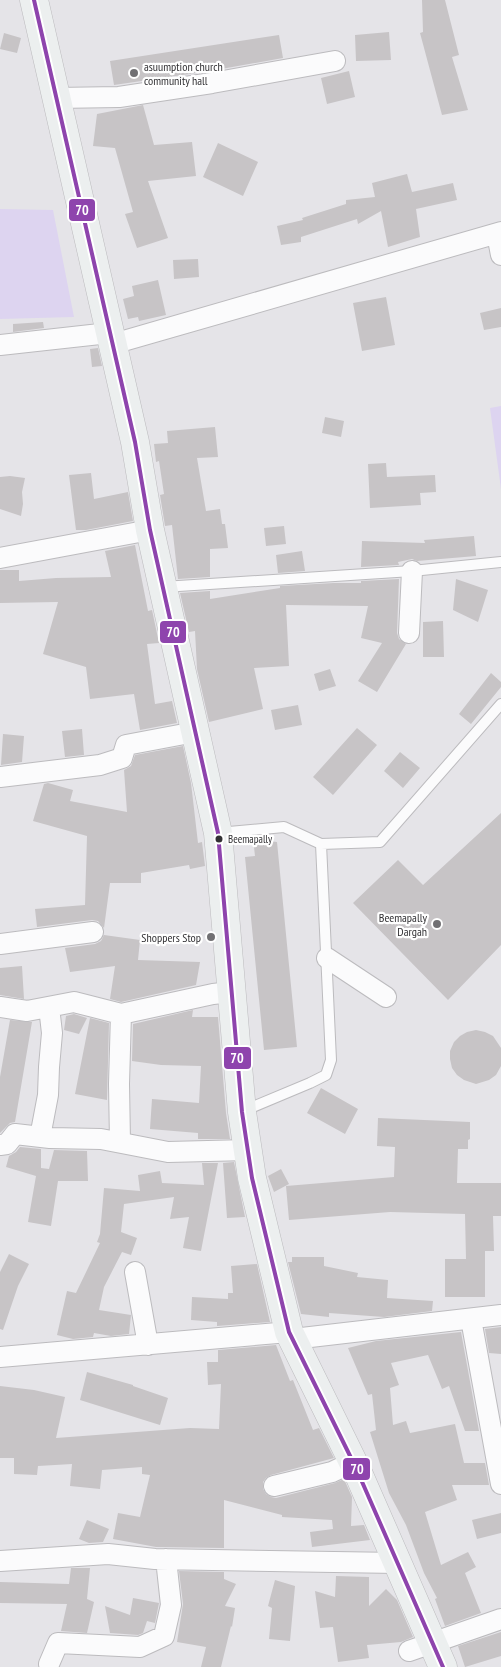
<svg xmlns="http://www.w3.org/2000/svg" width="501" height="1667" font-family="'PT Sans Narrow',sans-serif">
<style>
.green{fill:#ddd4f0}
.building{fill:#c7c4c6}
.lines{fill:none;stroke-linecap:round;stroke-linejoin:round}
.lane-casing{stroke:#bcbbbe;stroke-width:12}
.street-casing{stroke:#bcbbbe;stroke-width:22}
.secondary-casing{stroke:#bcbbbe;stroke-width:29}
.lane{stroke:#fbfbfc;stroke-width:10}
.street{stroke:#fbfbfc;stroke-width:20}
.secondary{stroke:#ecefef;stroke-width:28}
.bus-1-casing{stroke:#fff;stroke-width:8}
.bus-1{stroke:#8e44ad;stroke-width:4}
.poi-dot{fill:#717073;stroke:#fff;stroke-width:2}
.bus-dot{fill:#323134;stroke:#fff;stroke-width:2}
.labels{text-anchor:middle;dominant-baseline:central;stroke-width:4.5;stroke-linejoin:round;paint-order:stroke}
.bus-label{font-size:11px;fill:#323134;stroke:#fff;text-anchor:start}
.poi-label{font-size:12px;fill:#323134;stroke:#fff;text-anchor:end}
.line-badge{stroke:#fff;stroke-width:2}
.badge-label{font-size:14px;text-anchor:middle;font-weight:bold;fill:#fff}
</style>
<rect width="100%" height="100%" fill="#e5e4e8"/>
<path class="green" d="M0,209l53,1 21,107 -74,2z
M501,406v83l-11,-81z"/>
<path class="building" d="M422,0h23l14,55 -7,2 16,53 -26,5 -22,-82 3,-1z
M389,32l2,28 -35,1 -1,-26z
M4,33l17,5 -4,15 -17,-4z
M279,35l4,23 -73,13 -96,14 -4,-24z
M349,71l6,26 -28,7 -6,-26z
M143,105l11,40 38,-3 4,34 -48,5 20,57 -31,10 -12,-34 8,-2 -18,-64 -22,-2 4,-32z
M218,143l40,19 -15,34 -40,-19z
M407,174l5,18 41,-9 4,17 -41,9 4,28 -32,10 -7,-36 -23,13 -1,-5 -56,18v5l-20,3 -4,-19 26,-6 -1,-2 44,-14v-4l29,-3 -3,-14z
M198,259l1,18 -25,2 -1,-19z
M158,280l8,35 -27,6 -1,-4 -10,2 -5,-20 11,-3 -2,-10z
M386,297l9,48 -33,6 -9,-48z
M501,308v19l-17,3 -4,-17z
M43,322l1,6 -31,4v-8z
M98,348l4,18 -10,1 -2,-18z
M325,417l19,4 -3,16 -19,-4z
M215,427l3,30 -21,1 9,53 14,-2 2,15h3l3,24 -18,1v28l-32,2 -6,-54 -7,1 -5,-31 4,-1 -5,-33 -3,1 -2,-18 14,-1 -1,-12z
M386,463l1,14 48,-2 1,17 -16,1 1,12 -51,3 -2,-44z
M91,473l3,26 34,-7 5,29 -47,9h-10l-7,-55z
M10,476l15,2 -3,14 1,12 -2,12 -21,-7v-32z
M284,526l2,18 -20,2 -2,-18z
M474,536l2,20 -59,5 -5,-2 -14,3 1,3 -38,2 1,-26 63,2 -1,-3z
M135,545l13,66 4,-1 7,33 -12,1 8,60 17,-3 5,22 -37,7 -6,-36 -44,5 -4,-32 -43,-13 15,-52 -58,1v-33h19v11l37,-3 55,-1 -6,-26z
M302,551l3,20 -27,2 -2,-18z
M399,579l-2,54 2,6 7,5 -29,48 -19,-11 24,-38 -21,-5 7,-32 -82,-1 3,61 -35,2 9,41 -54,13 -12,-53 -2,-38 -6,1 -9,-39 30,-2v8l70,-11v-2l54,-3h27v-2z
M456,579l32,11 -10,32 -25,-12z
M443,621l1,36h-21v-35z
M330,669l6,17 -17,5 -5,-17z
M491,673l10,9v5l-30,37 -12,-10z
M298,705l4,20 -27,5 -4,-20z
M357,728l20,17 -44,50 -20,-18z
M82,729l2,26 -19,2 -3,-26z
M3,734l21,2 -2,26 -21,3z
M183,746l8,37 7,60 4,-1 3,24 -15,3 -1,-4 -48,8v10h-31l-6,45 -6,-7 -6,-1 -55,7 -2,-18 50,-4 2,-69 -54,-15 11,-37 4,-1 25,7 -3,11 57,11 -3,-42 7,-4 4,-11z
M400,752l20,16 -17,20 -19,-17z
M501,813v132l-53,55 -95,-97 45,-43 25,25z
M253,839l24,3 20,205 -33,3 -19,-193 10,-1z
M104,935l36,5 -2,20 62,2 -4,23 -75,17 -11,-3 5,-33 -45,6 -5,-24 30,-4 6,-3z
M22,966l2,33 -24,-4v-27z
M193,1010l-1,7h26l8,96 4,26h-32v-6l-48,-4 2,-30 47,4 2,-37 -40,-1 -29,-4 1,-37z
M74,1014l13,4 -8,16 -15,-4 2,-14z
M90,1018l19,5 -2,77 -32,-6z
M10,1020l22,2 -17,100 -5,1 -10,10v-56z
M476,1030l9,2 8,4 8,12v18l-5,9 -7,5 -13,4 -12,-4 -7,-5 -5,-7 -2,-9v-8l4,-9 6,-6 7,-4z
M321,1088l37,21 -13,25 -38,-21z
M378,1118l92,4v17l-2,1v9h-10l-1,34h44v33h-8l1,35h-9v46h-40v-38h21l-1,-45 -75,-2 -101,8 -3,-34 108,-9 1,-30 -18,-1z
M20,1147l21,2v19l8,1 5,-19 33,1 1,30h-30l-7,45 -23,-4 8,-46 -30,-9 3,-11 7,-4z
M234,1162l11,55 -18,1 -4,-55z
M202,1163h16l-17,88 -18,-3 6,-31 -19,2 4,-22 -50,7 -3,28 16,6 -6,17 -9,-3 -18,35 -5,23 32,5 -2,19 -18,2 -17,-3 -1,4 -20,2 -16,-4 10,-44 9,2 24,-50 -3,-1 3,-8 4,-46 36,3 -2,-16 22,-4 2,12 42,2z
M281,1169l8,15 -15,8 -6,-16z
M9,1254l20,10 -11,22 -15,44 -3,-1v-57z
M292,1257h32v9l34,7 -1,4 31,3 -1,18 46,3 -1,10 -48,6 -55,-4v4l-28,-3 -13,-52h4z
M257,1264l13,58 -53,4v-4l-26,-2 1,-23 36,2v-6h5l-2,-27z
M501,1327v27l-12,-1 -4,-24z
M461,1332l18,99h-14l-16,-45 -7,3 -14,-34 -37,8 8,22 -9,3 3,37 13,-4 4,12 45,-9 9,39h21l4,22h-37l5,15 -32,12 16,53 27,-13 8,15 -11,6 16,40 -36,13 -10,-27 2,-1 -13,-25 -18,-48 -17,-32 -19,-61 6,-2 -4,-36 -4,1 -20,-47 28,-7z
M276,1345l14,36 3,-1 20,50 6,-2 15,30 -63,17 -5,3 -3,4v7l3,5 5,3 5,1 59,-15 9,-4 8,18 -1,29 13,-1 6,15 -58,7 -2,-15 23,-3 -1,-9 -50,-3v-2l-58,-15v48l-68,-1 -43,-8 5,-26 22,4 10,-42 -8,-1v-7l-40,3 -2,19 -30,-3 2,-22 -34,2 -1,9 -23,-1v-16h-14v-72l34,4 31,7 -9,41 134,-10 29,1 2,-45 -13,1 -1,-23h11v-12z
M87,1372l46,13v1l35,12 -8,27 -80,-25z
M501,1513v20l-24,6 -5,-19z
M87,1520l22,9 -6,13 -14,1 -10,-4z
M71,1568h19l-3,31 7,3 -7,31 -26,-2 6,-27 -67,-1v-21l69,2z
M179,1571l45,1v7l12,5 -11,22 10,2 -3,19 -1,-1 -10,41h-20l5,-20 -29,-5 6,-38z
M336,1576l33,1v29l17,-17 11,11 16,37 -12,5 -34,3 2,13 -31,4 -5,-35 -13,1 -5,-37 20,6z
M275,1580l20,6 -5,55 -21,-2 3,-31 -4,-2z
M133,1598l26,5 -4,20 -8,-2 -4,12 -5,2 -28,-2 -5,-27 25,9z
M501,1632v24l-36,11 -7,-21z"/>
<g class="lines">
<g class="lane-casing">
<path id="lane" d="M163,587l249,-16 89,-9
M218,833l66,-6 37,17
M243,1111l67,-28 16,-8 5,-15 -10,-216 59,-2 121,-138"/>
</g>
<g class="street-casing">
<path id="street" d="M56,98l63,-1 93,-14 123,-22
M497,234l4,21
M113,344l388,-112
M0,345l109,-12
M0,558l150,-28
M409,633l3,-62
M0,777l100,-12 22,-7 4,-13 69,-13
M0,944l93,-12
M327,958l59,39
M0,1007l27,4 47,-9 47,12 92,-20 18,-2
M40,1137l8,-42 1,-28 3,-34 -3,-26
M120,1142l-1,-58 2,-70
M0,1145l7,-1 8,-10 35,4 51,1 67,13 80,-2
M135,1272l13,73
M471,1319l30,165
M293,1339l208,-24
M0,1357l289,-25
M274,1486l58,-14 21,-10
M0,1561l108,-7 47,5 243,4
M409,1651l92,-32
M49,1664l9,-21 82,4 24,-11 7,-31 -5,-46"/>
</g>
<g class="secondary-casing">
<path id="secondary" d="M34,0l101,442 15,88 68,303 24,279 10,66 37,154 67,136 87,199"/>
</g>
<use href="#lane" class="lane"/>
<use href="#street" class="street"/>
<use href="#secondary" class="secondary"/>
<g class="bus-1-casing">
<path id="bus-1" d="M34,0l101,442 15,88 68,303 24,279 10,66 37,154 67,136 87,199"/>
</g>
<use href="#bus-1" class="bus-1"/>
</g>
<g class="poi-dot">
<circle cx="134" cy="73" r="5"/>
<circle cx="437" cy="924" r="5"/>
<circle cx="211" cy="937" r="5"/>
</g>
<circle class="bus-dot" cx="219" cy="839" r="4.5"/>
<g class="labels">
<g class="bus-label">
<text x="228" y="839">Beemapally</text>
</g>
<g class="poi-label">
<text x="144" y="66" text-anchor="start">asuumption church<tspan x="144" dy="14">community hall</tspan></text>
<text x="427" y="917">Beemapally<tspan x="427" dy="14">Dargah</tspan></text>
<text x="201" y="937">Shoppers Stop</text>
</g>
</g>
<g class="line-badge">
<rect x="68" y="198" width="28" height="24" rx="5" fill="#8e44ad"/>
<rect x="159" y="620" width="28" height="24" rx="5" fill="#8e44ad"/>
<rect x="223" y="1046" width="29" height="24" rx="5" fill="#8e44ad"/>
<rect x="342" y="1457" width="29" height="24" rx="5" fill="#8e44ad"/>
</g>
<g class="badge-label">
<text x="82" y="215">70</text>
<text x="173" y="637">70</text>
<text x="237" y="1063">70</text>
<text x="357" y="1474">70</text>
</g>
</svg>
